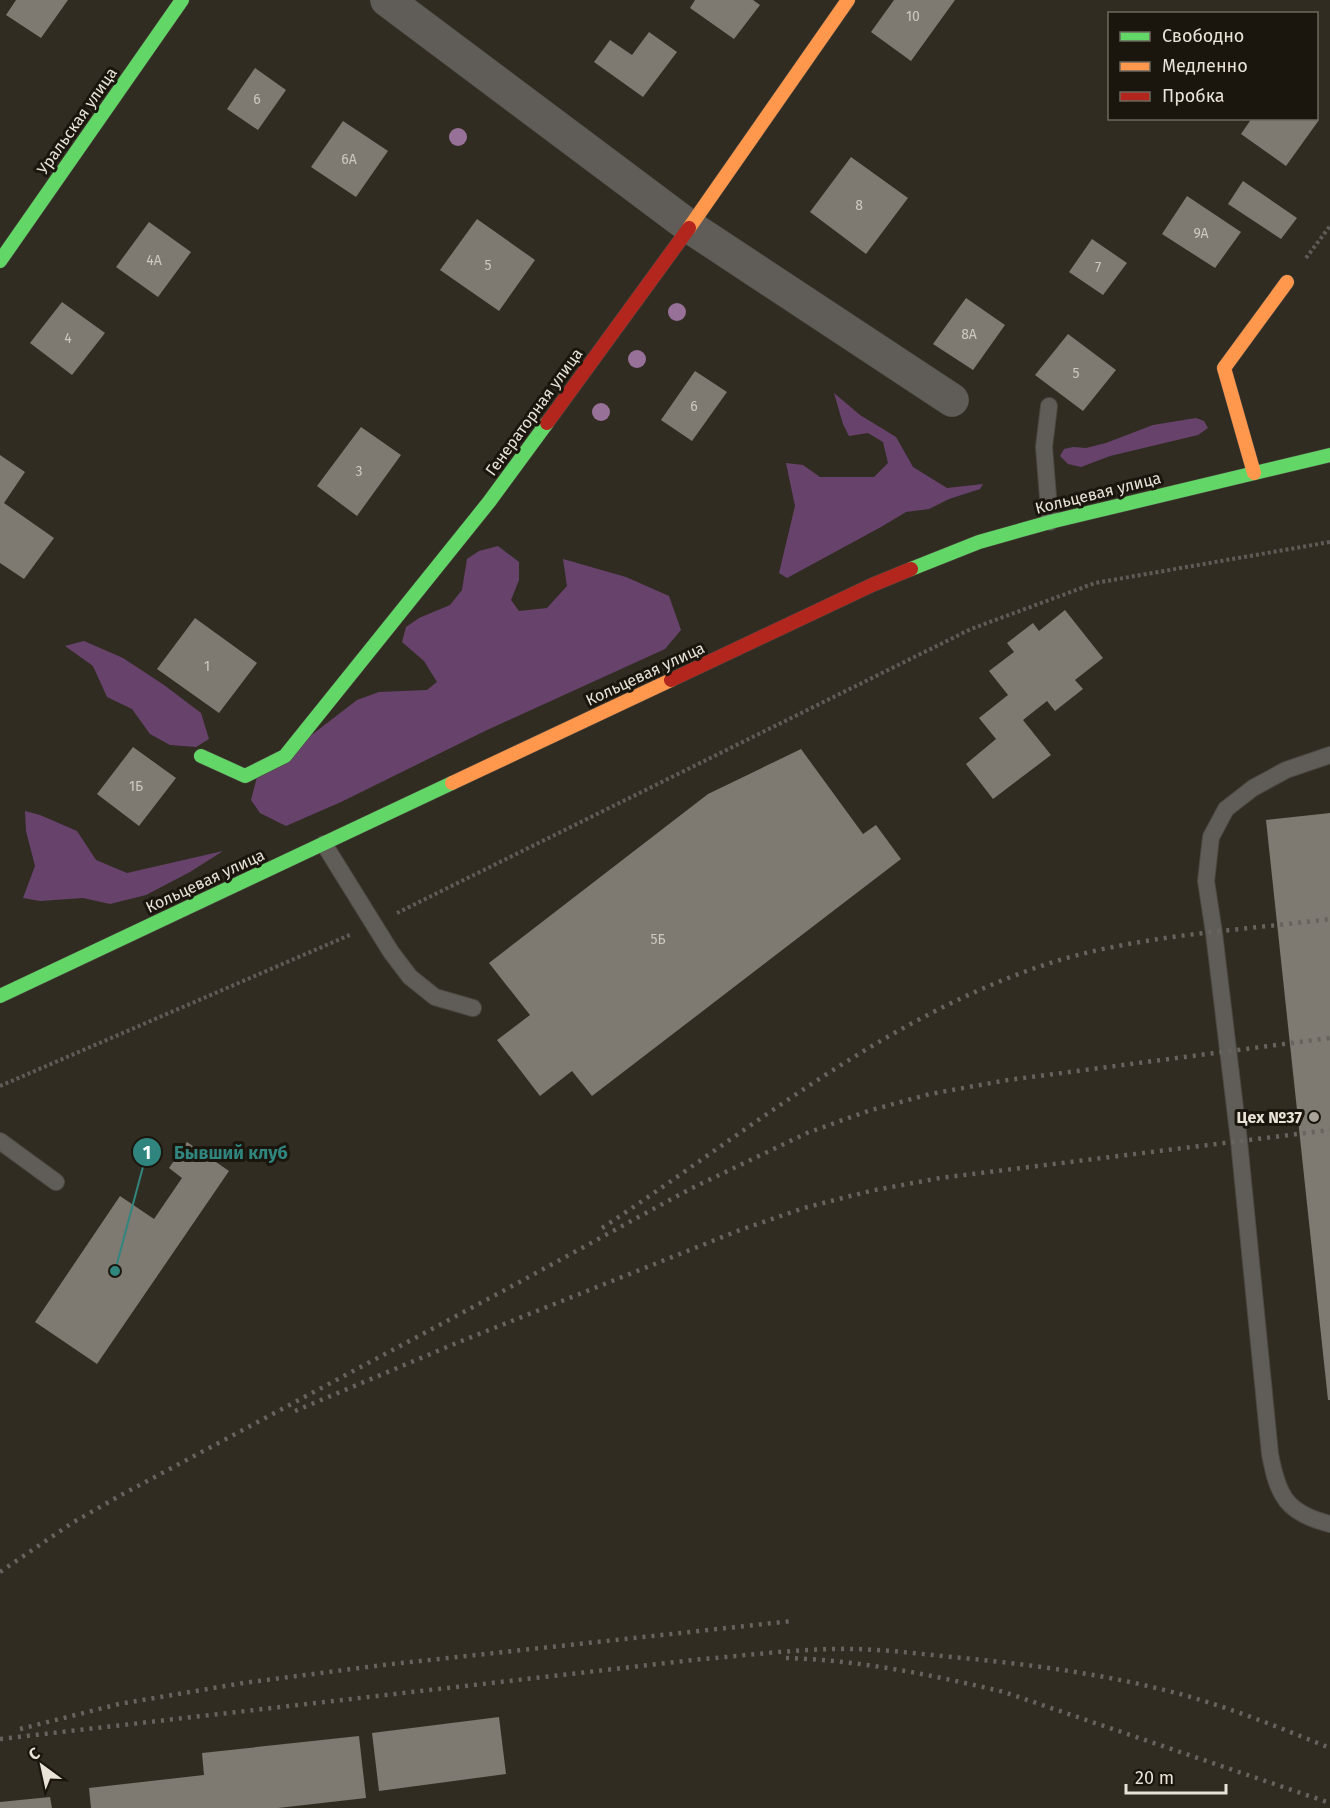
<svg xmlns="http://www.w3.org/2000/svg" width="1330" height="1808" font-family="'Fira Sans',sans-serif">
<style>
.green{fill:#67436c}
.building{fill:#7e7a71}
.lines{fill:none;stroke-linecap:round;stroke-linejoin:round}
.lane-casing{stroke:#4d4841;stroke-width:18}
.street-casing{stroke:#4d4841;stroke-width:34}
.fast-casing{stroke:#4d4841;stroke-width:15}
.slow-casing{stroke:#4d4841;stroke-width:15}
.jam-casing{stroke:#4d4841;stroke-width:15}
.path{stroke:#5f5c58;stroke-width:4;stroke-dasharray:3 3;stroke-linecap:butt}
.lane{stroke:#605d59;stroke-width:16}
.street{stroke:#605d59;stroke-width:33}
.fast{stroke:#63d668;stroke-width:14}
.slow{stroke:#ff974d;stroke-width:14}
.jam{stroke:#b3261e;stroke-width:14}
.rail{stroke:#67635e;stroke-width:4.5;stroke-dasharray:3 6;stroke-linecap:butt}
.tree{fill:#977198}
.poi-dot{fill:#a8a298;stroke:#1a160e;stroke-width:2}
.labels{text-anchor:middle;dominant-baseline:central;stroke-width:6;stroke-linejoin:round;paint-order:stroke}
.number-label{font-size:14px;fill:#cec8be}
.street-label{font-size:16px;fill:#e8e2d7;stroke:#1a160e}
.poi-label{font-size:16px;font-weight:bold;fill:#e8e2d7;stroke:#1a160e;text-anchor:end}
.leader{fill:none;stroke:#30867e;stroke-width:2}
.callout-dot{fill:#30867e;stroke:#1a160e;stroke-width:2}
.mark-label{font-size:18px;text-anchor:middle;font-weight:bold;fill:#fff}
.callout-label{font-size:18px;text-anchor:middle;font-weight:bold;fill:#30867e;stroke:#1a160e;stroke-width:6;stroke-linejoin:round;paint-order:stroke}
</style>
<rect width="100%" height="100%" fill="#312c22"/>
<path class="green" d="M834,393l26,22 36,22 17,30 34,21 36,-4 -3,5 -31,10 -20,10 -23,3 -25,15 -94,51 -8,-5 16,-67 -9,-43 17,2 17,12h54l14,-14 -5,-21 -15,-9 -19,3 -6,-12z
M1196,418l8,3 4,7 -10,7 -88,21 -29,11 -13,-3 -8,-8 4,-7 9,-2 13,1 20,-5 47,-18z
M498,546l21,16v18l-8,20 8,11 28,-3 20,-22 -4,-27 63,18 43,19 12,34 -16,19 -180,82 -144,71 -55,24 -26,-13 -9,-13 6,-23 100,-77 22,-8 48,-2 10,-8 -13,-21 -22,-19 4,-15 13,-9 31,-13 12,-15 5,-31 12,-8z
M84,641l39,17 41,27 37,28 8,26 -13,8 -26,-2 -20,-11 -18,-25 -25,-12 -14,-31 -28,-20z
M25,811l15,4 37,16 19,29 31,13 96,-22 -33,21 -44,23 -36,9 -27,-6 -43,3 -17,-3 12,-32 -9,-35z"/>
<path class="building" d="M16,0h52l-27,38 -35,-23z
M695,0h58l7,5 -26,34 -44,-31z
M894,0h61l-44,61 -40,-29z
M649,32l28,20 -34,45 -49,-35 16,-22 22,15z
M255,68l31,22 -28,40 -31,-21z
M1252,118h64l3,2 -33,46 -45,-32z
M343,121l45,30 -32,46 -45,-30z
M851,157l57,41 -42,56 -56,-42z
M1243,181l54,37 -16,21 -53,-35z
M1187,196l54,36 -26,36 -53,-34z
M477,219l58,41 -36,51 -59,-41z
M149,222l42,30 -33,45 -42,-30z
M1092,239l35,24 -24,32 -34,-23z
M966,298l39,27 -32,45 -40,-26z
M62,302l43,31 -33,42 -42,-32z
M1068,334l48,36 -33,41 -48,-36z
M695,371l32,21 -35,49 -31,-21z
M361,427l40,28 -44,61 -40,-30z
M0,455l25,17 -21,31 50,35 -30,41 -24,-16z
M1065,610l38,48 -28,22 8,9 -28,22 -8,-10 -24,19 28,35 -58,44 -27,-35 30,-25 -17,-21 29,-23 -19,-24 25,-19 -7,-9 26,-20 6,8z
M195,618l62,45 -38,50 -62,-44z
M133,747l43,31 -37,48 -42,-32z
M801,749l62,85 13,-9 25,34 -309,237 -20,-25 -32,25 -43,-56 33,-25 -41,-52 219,-169z
M1330,813v587h-2l-62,-580z
M187,1142l42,29 -132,193 -62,-42 85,-126 34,23 28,-41 -13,-10z
M499,1717l7,57 -127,17 -7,-58z
M359,1736l7,62 -88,10h-187l-2,-20 115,-13 -2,-22z
M50,1797l2,11h-52v-6z"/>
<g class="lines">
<g class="lane-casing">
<path id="lane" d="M1049,406l-5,41 6,75
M1330,755l-44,15 -33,18 -27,21 -15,28 -5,44 8,52 25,208 31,313c8,42 16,59 60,70
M324,844l67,108 19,25 25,20 38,11
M0,1141l56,41"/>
</g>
<g class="street-casing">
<path id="street" d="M387,0l303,227 262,173"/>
</g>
<g class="fast-casing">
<path id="fast" d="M0,261l182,-261
M911,569l68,-27 71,-20 280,-67
M201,756l44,20 40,-20 204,-254 58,-79
M0,996l452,-213"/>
</g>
<g class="slow-casing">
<path id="slow" d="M689,228l159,-228
M1254,473l-30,-105 63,-86
M452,783l219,-103"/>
</g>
<g class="jam-casing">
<path id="jam" d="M547,423l142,-195
M671,680l201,-95 39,-16"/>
</g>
<path class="path" d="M1306,258l24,-32
M397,913l574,-284 124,-46 235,-41
M0,1086l352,-152"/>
<use href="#lane" class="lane"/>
<use href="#street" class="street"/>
<use href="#fast" class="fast"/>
<use href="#slow" class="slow"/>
<use href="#jam" class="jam"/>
<path class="rail" d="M602,1228c143,-94 277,-208 442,-263 90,-30 192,-34 286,-46
M295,1411l164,-69 281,-112 64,-22 66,-17 70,-13 390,-48
M0,1572l72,-49 49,-28 382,-204 187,-102 117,-56 61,-22 62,-17 78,-14 322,-42
M786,1658c73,2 147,17 218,34l326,111
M20,1729l99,-25 124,-21 140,-18 409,-44
M0,1739l693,-79c47,-4 94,-10 141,-11 39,-1 78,4 118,8 76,7 154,17 228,37 51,14 101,34 150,54"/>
</g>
<g class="tree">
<circle cx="458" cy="137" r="9"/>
<circle cx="677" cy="312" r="9"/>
<circle cx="637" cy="359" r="9"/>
<circle cx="601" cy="412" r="9"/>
</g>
<circle class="poi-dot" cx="1314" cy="1117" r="6"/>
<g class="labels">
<g class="number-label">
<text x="913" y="16">10</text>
<text x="257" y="99">6</text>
<text x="349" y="159">6А</text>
<text x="859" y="205">8</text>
<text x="1201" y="233">9А</text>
<text x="154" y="260">4А</text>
<text x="488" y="265">5</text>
<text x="1098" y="267">7</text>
<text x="969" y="334">8А</text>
<text x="68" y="338">4</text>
<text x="1076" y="373">5</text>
<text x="694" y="406">6</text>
<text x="359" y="471">3</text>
<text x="207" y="666">1</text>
<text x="136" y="786">1Б</text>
<text x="658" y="939">5Б</text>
</g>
<g class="street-label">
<text transform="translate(77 121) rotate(-55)">Уральская улица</text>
<text transform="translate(534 412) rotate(-54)">Генераторная улица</text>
<text transform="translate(1098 493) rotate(-14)">Кольцевая улица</text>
<text transform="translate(645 674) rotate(-25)">Кольцевая улица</text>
<text transform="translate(205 881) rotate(-25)">Кольцевая улица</text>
</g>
<g class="poi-label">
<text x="1302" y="1117">Цех №37</text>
</g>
</g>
<path class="leader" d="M115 1271L147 1152"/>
<g class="callout-dot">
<circle cx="115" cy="1271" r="6"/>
<circle cx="147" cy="1152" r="15"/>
</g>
<g class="mark-label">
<text x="147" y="1159">1</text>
</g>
<g class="callout-label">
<text x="231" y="1159">Бывший клуб</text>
</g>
<rect x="1108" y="12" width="210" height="108" fill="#1a160e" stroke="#6c685e" stroke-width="1.5"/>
<rect x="1120" y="32" width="30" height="9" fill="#63d668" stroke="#6c685e" stroke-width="1.5"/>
<text x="1162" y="42" font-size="18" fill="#e8e2d7">Свободно</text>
<rect x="1120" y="62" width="30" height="9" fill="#ff974d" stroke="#6c685e" stroke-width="1.5"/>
<text x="1162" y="72" font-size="18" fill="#e8e2d7">Медленно</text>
<rect x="1120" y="92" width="30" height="9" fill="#b3261e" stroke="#6c685e" stroke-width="1.5"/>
<text x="1162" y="102" font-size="18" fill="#e8e2d7">Пробка</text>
<g transform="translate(42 1766) rotate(327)" stroke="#1a160e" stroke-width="4.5" paint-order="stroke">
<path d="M0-4.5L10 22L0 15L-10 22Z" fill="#e8e2d7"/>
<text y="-9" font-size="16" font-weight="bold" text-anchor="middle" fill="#e8e2d7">С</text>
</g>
<path d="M1126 1784v9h100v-9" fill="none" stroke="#e8e2d7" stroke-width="3"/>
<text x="1135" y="1784" font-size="18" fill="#e8e2d7" stroke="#1a160e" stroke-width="4.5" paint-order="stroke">20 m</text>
</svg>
